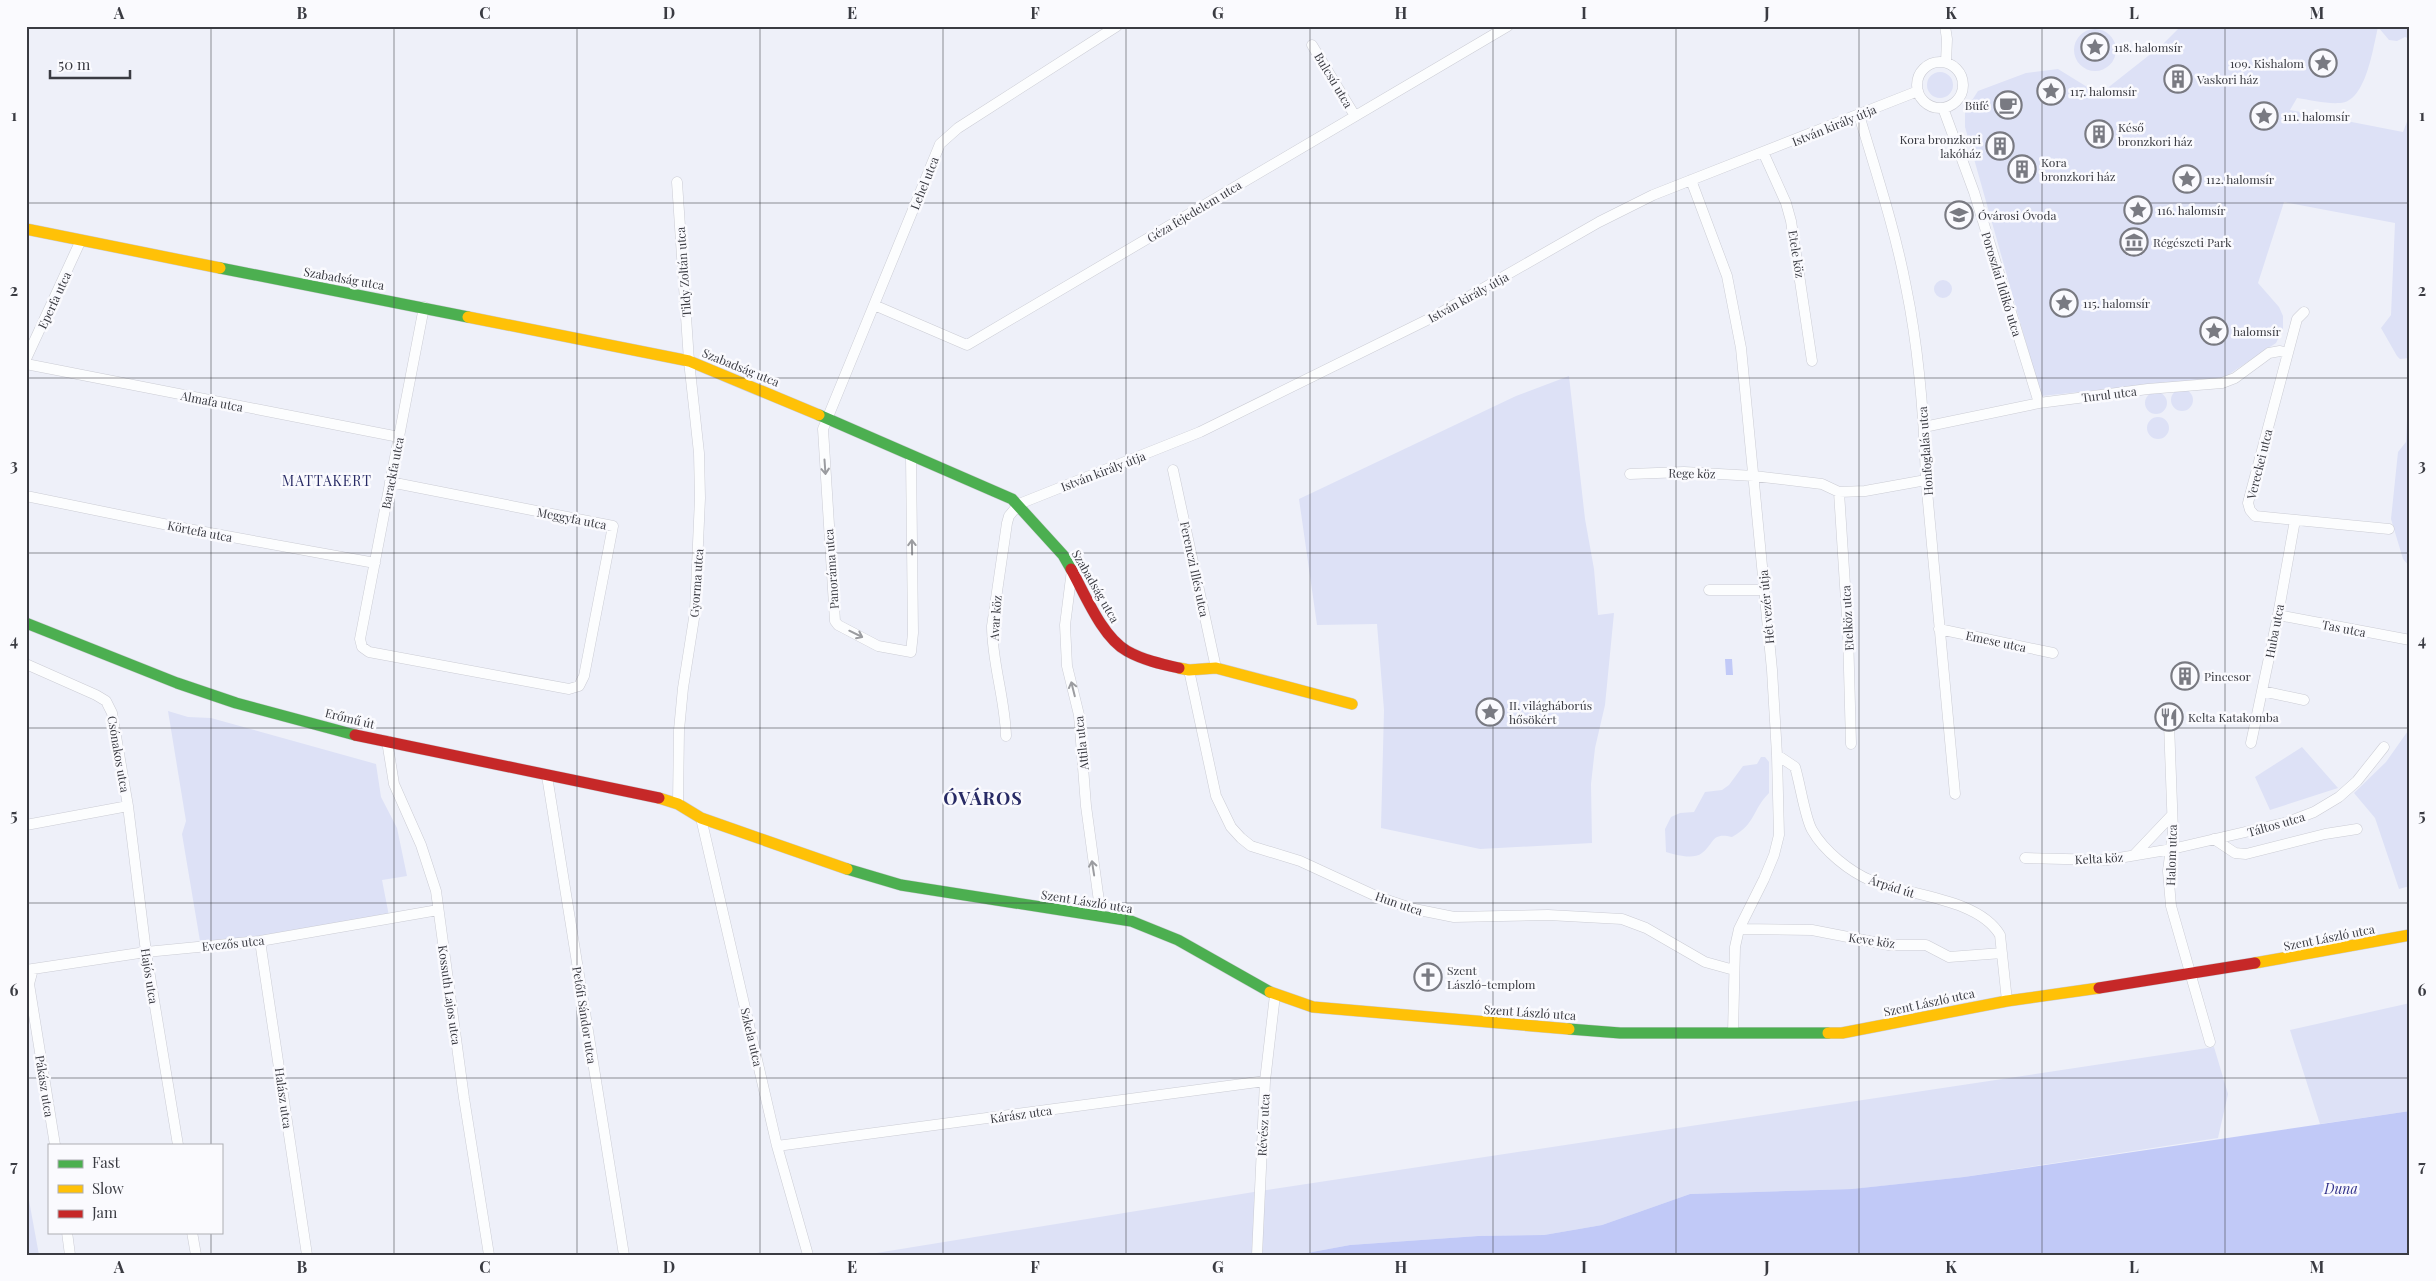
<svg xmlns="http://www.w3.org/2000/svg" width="2436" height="1281" font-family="'Playfair Display',serif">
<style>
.green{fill:#dde1f6}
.water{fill:#c1c9f7}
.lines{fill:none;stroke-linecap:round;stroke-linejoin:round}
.street-casing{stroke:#cbccd4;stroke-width:11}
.fast-casing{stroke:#cbccd4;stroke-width:12}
.slow-casing{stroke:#cbccd4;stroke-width:12}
.jam-casing{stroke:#cbccd4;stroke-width:12}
.street{stroke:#fcfdfe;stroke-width:10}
.fast{stroke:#4caf50;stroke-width:11}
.slow{stroke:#ffc107;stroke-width:11}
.jam{stroke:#c62828;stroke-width:11}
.oneway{stroke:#9b9ca0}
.grid{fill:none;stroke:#3a3b42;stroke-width:1;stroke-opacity:0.55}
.labels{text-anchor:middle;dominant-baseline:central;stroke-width:5;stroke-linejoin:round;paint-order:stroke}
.poi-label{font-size:12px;fill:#3a3b42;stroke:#fafafe;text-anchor:start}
.street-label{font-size:12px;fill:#3a3b42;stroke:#fafafe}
.neighbourhood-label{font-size:14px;letter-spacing:1px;fill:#282b65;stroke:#fafafe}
.water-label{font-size:14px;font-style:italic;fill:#34348c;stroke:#fafafe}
.district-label{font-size:18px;font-weight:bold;letter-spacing:1px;fill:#282b65;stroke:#fafafe}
.neatline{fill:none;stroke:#3a3b42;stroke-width:2}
.grid-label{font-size:16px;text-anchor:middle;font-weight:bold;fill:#3a3b42}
</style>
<rect width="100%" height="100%" fill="#eef0f9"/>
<path class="green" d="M2181,26h229v13l-5,-2 -8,4 -8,-1 -11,-13c-5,21 -12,75 -38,76 -14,1 -29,-3 -43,-5l-7,12 113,22 7,-18v244l-10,1 -3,-3 -16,-28 10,-13 4,-92 -111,-21 -26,81 21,24 4,9v13l-7,14 -51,34 -184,19 -76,-269v-16l13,-20 48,-18 32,-4 47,29v-8l57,-45z
M2074 50a21 21 0 1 1 42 0a21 21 0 1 1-42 0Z
M1927 85a13 13 0 1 1 26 0a13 13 0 1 1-26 0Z
M1934 289a9 9 0 1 1 18 0a9 9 0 1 1-18 0Z
M1569,376l16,143 9,50 4,46 16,-2 -9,92 -10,43 -4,36 1,59 -112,6 -99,-21 3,-118 -7,-86 -60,1 -18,-126 217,-103z
M2171 400a11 11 0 1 1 22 0a11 11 0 1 1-22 0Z
M2145 403a11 11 0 1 1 22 0a11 11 0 1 1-22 0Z
M2410,417v150l-7,-8 -12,-40 7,-67 8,-10 1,-22z
M2147 428a11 11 0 1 1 22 0a11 11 0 1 1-22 0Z
M168,711l20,6 23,1 165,46 5,33 16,31 10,48 -25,4 8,41 -189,26 -19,-113 4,-13z
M2410,728v158l-11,3 -24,-71 -21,-25 32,-31z
M2302,747l36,41 -68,22 -15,-33z
M1761,757h4l4,5v31c-17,17 -13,31 -37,44 -21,-5 -17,6 -30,16 -9,7 -26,2 -36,-1l-1,-23 6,-12 9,-4 14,-1 11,-20 17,-2 7,-5 14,-19 14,-2z
M2410,1003v108l-90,13 -30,-94z
M2214,1047l14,47 -10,44 -254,39 -111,12 -163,5 -88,31 -58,10 -66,1 -128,9 -54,10h-432l396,-64z
M26,1184l13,71h-13z"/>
<path class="water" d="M1725,659h7l1,16h-7z
M2410,1111v144h-1114l54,-10 128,-9 66,-1 58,-10 88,-31 162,-5 112,-12z"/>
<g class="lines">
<g class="street-casing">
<path id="street" d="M1945,26l2,13 -1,23
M1312,45l43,71
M1917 85a23 23 0 1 1 46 0a23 23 0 1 1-46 0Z
M1943,108l31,84 65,211
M1859,115c17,57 36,114 47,172 13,63 18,128 20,193l29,314
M1763,152l23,51 5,18 21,140
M1691,180l36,96 14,72 31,322 5,85 2,80 -5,20 -10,24 -25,50 -4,18 -2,86
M677,182l12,179 10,92 1,45 -5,114 -12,76 -4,42 -1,74
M874,305l93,40 541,-319
M2304,312l-7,7 -49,184 2,7 5,6 134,13
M26,359l55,-119
M26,364l373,73
M1924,427l115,-24 109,-14 74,-6 13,-5 34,-25 11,-2 7,2
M911,456l2,177 -2,19 -33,-6 -40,-21 -3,-4 -12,-192 117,-285 18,-16 159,-102
M1173,470l43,198
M1630,474l54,-2 70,4 68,8 17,8 26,-1 61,-11
M390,482l223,44 -29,150 -5,10 -10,3 -200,-37 -7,-5 -2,-8 64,-332
M1839,492l9,140 3,112
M26,496l162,33 187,34
M1072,570l-7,55 2,41 12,49 7,91 15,110
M1709,590h55
M2278,615l132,25
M1939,629l114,24
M26,664l70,31 10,6 6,12 16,93 18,146 32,193
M1189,670l27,126 15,31 10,11 10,8 49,15 78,36 36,12 40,8 94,-2 74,4 24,9 59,34 29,8
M2262,691l42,9
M2169,723l4,109 -5,39 3,35 39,136
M1006,736c-1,-38 -14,-73 -14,-110l15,-103 2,-7 10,-12 181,-72 233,-115 166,-95 54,-27 265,-104
M387,741l7,43 27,61 15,46 28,207 25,157
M2251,743l27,-128 17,-95
M1777,755l18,12c5,16 10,51 17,63 12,21 38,42 60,51 38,15 106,17 128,54l7,66
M547,776l77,479
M701,818l76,328 31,109
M26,825l102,-19
M2214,839l21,14 11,1 79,-20 32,-5
M2135,854l37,-39
M2025,858l82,2 65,-11 116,-27 26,-10 25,-15 18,-16 27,-34
M1739,929l73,1 77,15h37l23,12 53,-4
M260,941l47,314
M33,969l-4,15 26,161
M26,970l120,-18 114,-11 178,-31
M777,1146l488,-65
M67,1232l3,23
M192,1232l4,23
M1257,1255l8,-174 10,-86"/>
</g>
<g class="fast-casing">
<path id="fast" d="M220,268l248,49
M819,415l193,84 51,56 8,14
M26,623l151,60 59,20 119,32
M847,869l54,16 230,36 47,19 92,52
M1569,1029l51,4h208"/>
</g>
<g class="slow-casing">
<path id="slow" d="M26,229l194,39
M468,317l221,44 130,54
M1179,668l10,2 27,-2 136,36
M659,798l19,6 23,14 146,51
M2255,963l155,-28
M1270,992l43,15 256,22
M1828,1033h14l165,-32 92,-13"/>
</g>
<g class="jam-casing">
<path id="jam" d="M1071,569c14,25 31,68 56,82 16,9 34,13 52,17
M355,735l304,63
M2099,988l156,-25"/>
</g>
<use href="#street" class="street"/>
<use href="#fast" class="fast"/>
<use href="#slow" class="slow"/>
<use href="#jam" class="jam"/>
</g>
<defs><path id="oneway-shaft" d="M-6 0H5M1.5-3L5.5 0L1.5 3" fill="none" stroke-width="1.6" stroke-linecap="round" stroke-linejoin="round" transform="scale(1.25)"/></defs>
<g class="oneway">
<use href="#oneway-shaft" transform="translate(825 467) rotate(86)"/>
<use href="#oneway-shaft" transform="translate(912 547) rotate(-91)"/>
<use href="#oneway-shaft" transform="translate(856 634) rotate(26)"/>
<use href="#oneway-shaft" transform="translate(1073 689) rotate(-104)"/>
<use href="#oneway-shaft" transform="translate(1093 868) rotate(-99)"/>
</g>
<path class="grid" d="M211,26v1119M394,26v1229M577,26v1229M760,26v1229M943,26v1229M1126,26v1229M1310,26v1229M1493,26v1229M1676,26v1229M1859,26v1229M2042,26v1229M2225,26v1229M26,203h2384M26,378h2384M26,553h2384M26,728h2384M26,903h2384M26,1078h2384M211,1232v23"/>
<defs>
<g id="sight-ring" transform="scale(1.4375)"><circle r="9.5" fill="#fafafe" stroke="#797a82" stroke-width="1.5"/><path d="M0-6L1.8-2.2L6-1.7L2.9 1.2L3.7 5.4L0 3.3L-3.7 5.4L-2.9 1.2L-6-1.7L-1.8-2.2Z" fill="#797a82"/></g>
<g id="building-ring" transform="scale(1.4375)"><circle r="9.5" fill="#fafafe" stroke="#797a82" stroke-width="1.5"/><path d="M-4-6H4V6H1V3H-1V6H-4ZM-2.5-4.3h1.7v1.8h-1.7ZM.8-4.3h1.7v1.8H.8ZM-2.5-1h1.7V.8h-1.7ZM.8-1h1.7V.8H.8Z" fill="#797a82"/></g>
<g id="cafe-ring" transform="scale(1.4375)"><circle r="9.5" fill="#fafafe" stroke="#797a82" stroke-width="1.5"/><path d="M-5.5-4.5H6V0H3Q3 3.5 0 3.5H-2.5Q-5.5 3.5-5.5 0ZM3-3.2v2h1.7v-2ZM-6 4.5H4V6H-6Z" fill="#797a82"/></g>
<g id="school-ring" transform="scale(1.4375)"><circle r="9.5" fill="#fafafe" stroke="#797a82" stroke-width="1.5"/><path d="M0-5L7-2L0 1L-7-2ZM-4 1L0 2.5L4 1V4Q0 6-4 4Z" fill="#797a82"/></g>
<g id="museum-ring" transform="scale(1.4375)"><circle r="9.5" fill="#fafafe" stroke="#797a82" stroke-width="1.5"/><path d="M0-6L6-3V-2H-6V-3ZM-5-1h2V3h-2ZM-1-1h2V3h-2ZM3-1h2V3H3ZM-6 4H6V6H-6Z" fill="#797a82"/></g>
<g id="restaurant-ring" transform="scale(1.4375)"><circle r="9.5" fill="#fafafe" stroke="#797a82" stroke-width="1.5"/><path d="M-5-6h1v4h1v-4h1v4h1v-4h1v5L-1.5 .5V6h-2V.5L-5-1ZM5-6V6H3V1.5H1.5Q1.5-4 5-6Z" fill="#797a82"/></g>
<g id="church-ring" transform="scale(1.4375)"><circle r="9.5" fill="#fafafe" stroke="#797a82" stroke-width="1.5"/><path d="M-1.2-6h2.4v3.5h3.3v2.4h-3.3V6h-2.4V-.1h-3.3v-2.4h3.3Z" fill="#797a82"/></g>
</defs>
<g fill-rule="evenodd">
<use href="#sight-ring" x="2095" y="47"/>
<use href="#sight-ring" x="2323" y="63"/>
<use href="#building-ring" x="2178" y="79"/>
<use href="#sight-ring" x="2051" y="91"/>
<use href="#cafe-ring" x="2008" y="105"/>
<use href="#sight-ring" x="2264" y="116"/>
<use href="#building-ring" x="2099" y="134"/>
<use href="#building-ring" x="2000" y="146"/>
<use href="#building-ring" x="2022" y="169"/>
<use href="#sight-ring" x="2187" y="179"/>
<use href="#sight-ring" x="2138" y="210"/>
<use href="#school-ring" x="1959" y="215"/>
<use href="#museum-ring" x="2134" y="242"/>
<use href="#sight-ring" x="2064" y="303"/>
<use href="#sight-ring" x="2214" y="331"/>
<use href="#building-ring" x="2185" y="676"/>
<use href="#sight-ring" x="1490" y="712"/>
<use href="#restaurant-ring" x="2169" y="717"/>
<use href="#church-ring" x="1428" y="977"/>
</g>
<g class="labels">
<g class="poi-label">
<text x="2114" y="47">118. halomsír</text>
<text x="2304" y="63" text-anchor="end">109. Kishalom</text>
<text x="2197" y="79">Vaskori ház</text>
<text x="2070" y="91">117. halomsír</text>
<text x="1989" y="105" text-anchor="end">Büfé</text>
<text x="2283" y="116">111. halomsír</text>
<text x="2118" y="127">Késő<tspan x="2118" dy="14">bronzkori ház</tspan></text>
<text x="1981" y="139" text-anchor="end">Kora bronzkori<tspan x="1981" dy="14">lakóház</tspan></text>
<text x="2041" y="162">Kora<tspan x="2041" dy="14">bronzkori ház</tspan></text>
<text x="2206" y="179">112. halomsír</text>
<text x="2157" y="210">116. halomsír</text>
<text x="1978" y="215">Óvárosi Óvoda</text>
<text x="2153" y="242">Régészeti Park</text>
<text x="2083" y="303">115. halomsír</text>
<text x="2233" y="331">halomsír</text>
<text x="2204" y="676">Pincesor</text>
<text x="1509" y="705">II. világháborús<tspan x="1509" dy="14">hősökért</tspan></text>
<text x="2188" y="717">Kelta Katakomba</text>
<text x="1447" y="970">Szent<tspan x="1447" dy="14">László-templom</tspan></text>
</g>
<g class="street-label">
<text transform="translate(1334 80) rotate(59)">Bulcsú utca</text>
<text transform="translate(1834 125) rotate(-22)">István király útja</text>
<text transform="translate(924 183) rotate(-68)">Lehel utca</text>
<text transform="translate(1194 211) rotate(-31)">Géza fejedelem utca</text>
<text transform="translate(1797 254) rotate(81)">Etele köz</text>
<text transform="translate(683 272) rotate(-94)">Tildy Zoltán utca</text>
<text transform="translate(344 278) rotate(10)">Szabadság utca</text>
<text transform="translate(2002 284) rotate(73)">Poroszlai Ildikó utca</text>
<text transform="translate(1468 297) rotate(-29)">István király útja</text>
<text transform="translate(54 300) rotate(-65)">Eperfa utca</text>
<text transform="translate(741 367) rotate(22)">Szabadság utca</text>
<text transform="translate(2109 394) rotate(-7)">Turul utca</text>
<text transform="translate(212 401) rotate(11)">Almafa utca</text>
<text transform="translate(1925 451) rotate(-94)">Honfoglalás utca</text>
<text transform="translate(2259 464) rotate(-76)">Vereckei utca</text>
<text transform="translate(1103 471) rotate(-21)">István király útja</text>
<text transform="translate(392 473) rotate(-79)">Barackfa utca</text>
<text transform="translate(1692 473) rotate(1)">Rege köz</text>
<text transform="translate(572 518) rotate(11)">Meggyfa utca</text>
<text transform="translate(200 531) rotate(11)">Körtefa utca</text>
<text transform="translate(831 569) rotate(-94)">Panoráma utca</text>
<text transform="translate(1195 569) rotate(78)">Ferenczi Illés utca</text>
<text transform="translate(696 583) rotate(-86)">Gyorma utca</text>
<text transform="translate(1096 586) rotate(60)">Szabadság utca</text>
<text transform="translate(1766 607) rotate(-95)">Hét vezér útja</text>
<text transform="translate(995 618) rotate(-86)">Avar köz</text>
<text transform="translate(1847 618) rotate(-93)">Etelköz utca</text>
<text transform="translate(2344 628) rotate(11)">Tas utca</text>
<text transform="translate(2274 631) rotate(-79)">Huba utca</text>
<text transform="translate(1996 641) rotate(12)">Emese utca</text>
<text transform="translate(350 718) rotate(14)">Erőmű út</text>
<text transform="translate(1081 743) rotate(-96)">Attila utca</text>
<text transform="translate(119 754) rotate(80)">Csónakos utca</text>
<text transform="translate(2276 824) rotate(-16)">Táltos utca</text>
<text transform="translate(2171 855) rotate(-88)">Halom utca</text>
<text transform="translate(2099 858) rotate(-3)">Kelta köz</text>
<text transform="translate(1892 886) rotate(18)">Árpád út</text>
<text transform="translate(1087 901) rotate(9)">Szent László utca</text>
<text transform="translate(1399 903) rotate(19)">Hun utca</text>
<text transform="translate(2329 937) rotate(-11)">Szent László utca</text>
<text transform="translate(1872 940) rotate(8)">Keve köz</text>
<text transform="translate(233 943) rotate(-6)">Evezős utca</text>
<text transform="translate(150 976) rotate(81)">Hajós utca</text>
<text transform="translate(450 995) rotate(82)">Kossuth Lajos utca</text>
<text transform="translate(1929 1002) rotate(-12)">Szent László utca</text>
<text transform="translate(1530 1012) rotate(4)">Szent László utca</text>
<text transform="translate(585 1015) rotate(81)">Petőfi Sándor utca</text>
<text transform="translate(752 1037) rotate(77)">Szkela utca</text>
<text transform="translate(45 1086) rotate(81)">Pákász utca</text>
<text transform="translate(284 1098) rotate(82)">Halász utca</text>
<text transform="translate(1021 1114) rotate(-8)">Kárász utca</text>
<text transform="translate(1263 1125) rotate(-87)">Révész utca</text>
</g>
<g class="neighbourhood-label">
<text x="327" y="480">MATTAKERT</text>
</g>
<g class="water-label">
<text x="2341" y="1188">Duna</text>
</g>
<g class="district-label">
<text x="983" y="798">ÓVÁROS</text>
</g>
</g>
<rect width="2436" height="1281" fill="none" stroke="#fafafe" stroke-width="55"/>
<rect x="48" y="1144" width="175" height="90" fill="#fafafe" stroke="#adaeb3"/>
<rect x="58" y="1160" width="25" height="8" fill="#4caf50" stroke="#adaeb3"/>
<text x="92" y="1168" font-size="15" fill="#3a3b42">Fast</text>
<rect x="58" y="1185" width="25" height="8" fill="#ffc107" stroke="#adaeb3"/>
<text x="92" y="1194" font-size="15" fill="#3a3b42">Slow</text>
<rect x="58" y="1210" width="25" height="8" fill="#c62828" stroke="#adaeb3"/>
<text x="92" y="1218" font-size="15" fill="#3a3b42">Jam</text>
<path d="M50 70v8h80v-8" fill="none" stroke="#3a3b42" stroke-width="2.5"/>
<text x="58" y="70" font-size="15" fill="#3a3b42" stroke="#fafafe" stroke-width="4" paint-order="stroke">50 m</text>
<rect x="28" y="28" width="2380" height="1226" class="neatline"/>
<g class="grid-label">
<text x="119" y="19">A</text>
<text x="302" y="19">B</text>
<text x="485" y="19">C</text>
<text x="669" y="19">D</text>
<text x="852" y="19">E</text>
<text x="1035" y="19">F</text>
<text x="1218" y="19">G</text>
<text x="1401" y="19">H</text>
<text x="1584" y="19">I</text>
<text x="1767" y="19">J</text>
<text x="1951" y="19">K</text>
<text x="2134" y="19">L</text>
<text x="2317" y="19">M</text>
<text x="14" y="121">1</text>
<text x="2422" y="121">1</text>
<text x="14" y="296">2</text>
<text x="2422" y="296">2</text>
<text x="14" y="471">3</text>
<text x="2422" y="471">3</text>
<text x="14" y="646">4</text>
<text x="2422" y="646">4</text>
<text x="14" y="821">5</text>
<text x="2422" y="821">5</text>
<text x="14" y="996">6</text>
<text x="2422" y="996">6</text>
<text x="14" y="1172">7</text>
<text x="2422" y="1172">7</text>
<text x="119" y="1273">A</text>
<text x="302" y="1273">B</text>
<text x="485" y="1273">C</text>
<text x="669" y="1273">D</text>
<text x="852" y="1273">E</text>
<text x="1035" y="1273">F</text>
<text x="1218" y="1273">G</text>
<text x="1401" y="1273">H</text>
<text x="1584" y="1273">I</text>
<text x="1767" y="1273">J</text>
<text x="1951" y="1273">K</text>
<text x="2134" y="1273">L</text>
<text x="2317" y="1273">M</text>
</g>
</svg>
